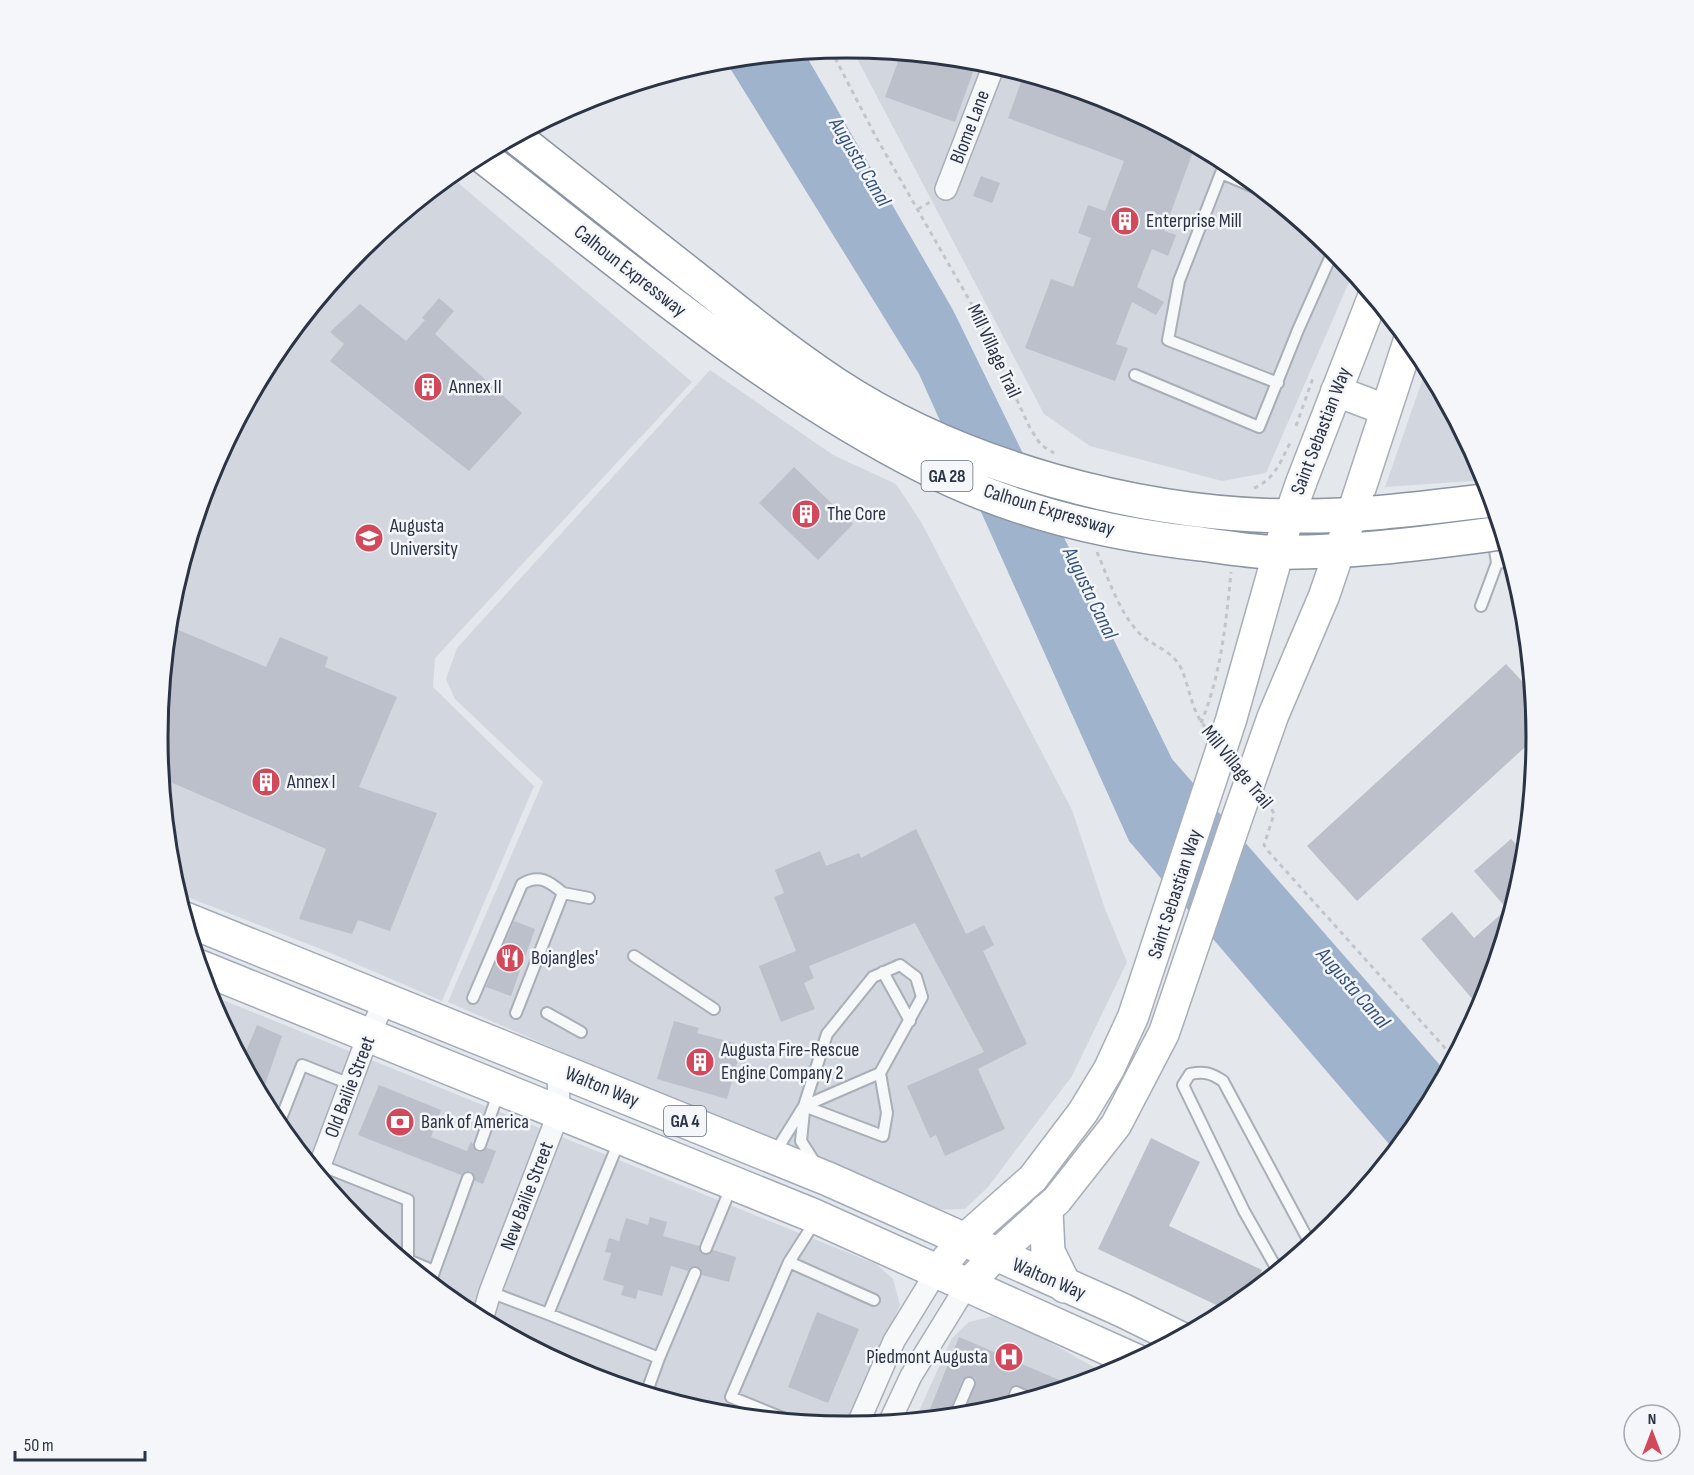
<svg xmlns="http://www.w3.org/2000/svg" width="1694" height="1475" font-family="'Sofia Sans Condensed',sans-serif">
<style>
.built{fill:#d2d6de}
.water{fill:#9fb4cc}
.building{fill:#bbc0ca}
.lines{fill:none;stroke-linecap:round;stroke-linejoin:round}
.lane-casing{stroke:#a9aeb7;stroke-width:14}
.street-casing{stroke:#a9aeb7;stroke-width:24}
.secondary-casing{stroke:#a9aeb7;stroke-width:33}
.primary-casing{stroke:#a3abb8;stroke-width:36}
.path{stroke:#c2c5cb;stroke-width:3;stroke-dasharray:4.5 4.5;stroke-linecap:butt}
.lane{stroke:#f7f8fa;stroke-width:10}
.street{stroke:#f7f8fa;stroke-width:21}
.secondary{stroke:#fff;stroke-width:30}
.primary{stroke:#fff;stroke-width:33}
.secondary-bridge-casing{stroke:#a9aeb7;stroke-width:33;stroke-linecap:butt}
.highway-bridge-casing{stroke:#8b94a3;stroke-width:36;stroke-linecap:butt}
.secondary-bridge{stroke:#fff;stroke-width:30}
.highway-bridge{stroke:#fff;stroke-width:33}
.labels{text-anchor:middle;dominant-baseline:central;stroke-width:5;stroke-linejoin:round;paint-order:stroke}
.shield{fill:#f4f6f9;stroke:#676e7b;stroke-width:1.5}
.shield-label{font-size:18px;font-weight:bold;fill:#2b3445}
.street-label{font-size:20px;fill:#2b3445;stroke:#f4f6f9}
.poi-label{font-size:20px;fill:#2b3445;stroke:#f4f6f9;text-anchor:start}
.water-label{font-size:21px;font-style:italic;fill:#34527a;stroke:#f4f6f9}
.rim{fill:none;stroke:#2b3445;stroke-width:3}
</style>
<rect width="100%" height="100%" fill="#e4e7ec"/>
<path class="built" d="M852,49l130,12 129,40 119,63 105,86 18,23 -87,200 -44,8 -132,-35 -46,-32z
M450,176l242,206 -257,276 -2,29 101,99 -92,215 -111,-48 -154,-60 -6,-21 -13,-135 13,-134 39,-130 64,-119 86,-104z
M1427,367l59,113 -101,7z
M710,370l123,85 63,29 25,38 151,288 33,99 22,53 -55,114 -84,111 -23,22 -42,1 -475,-208 95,-220 -88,-83 -9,-20 11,-31z
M208,994l668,270 17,15 7,26 -54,122 -134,-13 -26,-8 -191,-79 -31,-16 -105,-86 -85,-105z
M994,1316l32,13 82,46 -127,39 -66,6 37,-82 17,-16z"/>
<path class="water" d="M804,52l149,258 219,449 274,313 -26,49 -25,30 -266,-310 -210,-467 -194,-314z"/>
<path class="building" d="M901,53l76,8 -22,61 -70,-25z
M1024,74l87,27 84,45 -31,85 12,4 -8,21 -16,-7 -15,38 27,15 -8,13 -24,-13 -16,42 12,4 -13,33 -90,-33 26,-69 22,8 18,-49 -13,-5 10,-28 17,6 19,-50 -116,-43z
M981,176l19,7 -8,20 -19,-7z
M439,298l15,13 -19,23 87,79 -53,58 -139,-110 14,-17 -14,-12 30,-28 46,37 19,-21 -3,-2z
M794,467l59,57 -35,36 -59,-57z
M169,626l97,41 14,-30 48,20 -3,10 72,30 -38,90 78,26 -47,118 -32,-11 -6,14 -53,-15 27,-70 -165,-71 -3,-41z
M1506,664l26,28 4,45 -179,164 -50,-55z
M916,829l50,105 18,-9 10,20 -11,6 44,93 -49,25 27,60 -60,27 -9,-21 -6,3 -23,-52 77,-34 -69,-129 -106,43 5,12 -10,5 11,26 -34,13 -22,-56 37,-15 -22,-54 10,-4 -9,-23 45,-19 6,15 33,-13 2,5z
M1511,839l8,8 7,-7 -3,32 -43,136 -59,-69 31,-27 22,26 33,-29 -33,-38z
M514,921l21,8 -24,67 -25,-9z
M674,1021l25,7 -2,5 45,12 -15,54 -70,-20z
M257,1025l25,11 -21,60 -19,-35z
M379,1085l62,25 -10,27 36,14 4,-10 6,11h5l5,-4 9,3 -13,33 -8,-3 -4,-10h-5l-5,4 -103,-40z
M1151,1138l49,24 -31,64 93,44 -6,12 6,3 -33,26 -131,-62z
M650,1217l17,5 -4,14 36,10 5,9 9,-5 23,7 -7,25 -27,-7 -5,-9 -6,1 -3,4 -17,-5 -9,30 -24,-6 -2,9 -15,-4 3,-9 -21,-6 8,-27 -6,-1 4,-14 10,3 7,-23 22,7z
M817,1312l42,17 -31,74 -40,-16z
M959,1337l114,49 -34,10 -4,-4 -21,-7 -5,4 -5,18 -41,9 13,-33 -1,-5 -7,-2 -6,4 -14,37 -22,2z"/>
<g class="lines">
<g class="lane-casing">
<path id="lane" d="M1261,190l-40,-17 -42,108 -11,59 110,43
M1135,375l124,52 39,-97 36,-81
M1481,468l5,30
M1497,563l13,-2
M1481,606l16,-43 -4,-26
M563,893l26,5
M634,956l80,53
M883,972l27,49
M473,998l49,-114c17,-10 27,-3 41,9l-47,120
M547,1013l34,19
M804,1106l79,30 4,-23 -7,-40
M804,1111l-3,30 14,22
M278,1126l24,-61 48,19
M480,1145l19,-54
M774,1154l30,-48 23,-72 46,-57 27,-12 16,12 6,20 -42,76 -76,33
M320,1165l88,35v60l-11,-4
M706,1248l26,-63
M408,1260l26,11
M789,1262l85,38
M1278,1271l-34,-60 -61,-126 7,-11c14,-3 21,-1 33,7l88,164
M430,1283l38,-105
M490,1292l58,22 72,-175
M548,1314l111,44 -13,36
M659,1358l36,-85
M1011,1405l5,-13 16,7
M955,1416l14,-33
M790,1421l-59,-24 58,-135 27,-42"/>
</g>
<g class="street-casing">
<path id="street" d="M946,189l48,-124
M317,1173l51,-137 17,-35
M482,1320l8,-28 69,-180 -1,-43
M889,1423l22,-47 56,-91
M857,1426l37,-85 43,-70"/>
</g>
<g class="secondary-casing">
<path id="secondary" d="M1336,391l50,19
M1301,483l72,-186
M1358,496l51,-156
M937,1271l25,-30 71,-63
M967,1285l28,-29 62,-56"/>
</g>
<g class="primary-casing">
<path id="primary" d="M185,919l643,260 294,131 57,28
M200,967l612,248 324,146
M1046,1211l2,41 17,34"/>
</g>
<path class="path" d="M831,50l45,87 99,173 55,118 11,17 13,8
M918,209l14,-8
M1296,426l17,-48
M1254,488c20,-8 27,-27 36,-45
M1097,552c12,28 21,58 42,81 14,14 32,16 42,35 9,20 10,42 24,59
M1201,723c20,-48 25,-100 30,-151
M1268,801l6,13 -10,31 4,6 186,207"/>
<use href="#lane" class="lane"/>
<use href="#street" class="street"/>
<use href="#secondary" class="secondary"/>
<use href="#primary" class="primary"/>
<g class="secondary-bridge-casing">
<path id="secondary-bridge" d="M1033,1178l50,-66 26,-43 24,-52 98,-297 54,-191 16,-46
M1057,1200l59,-75 48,-92 72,-212 37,-105 51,-120 34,-100"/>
</g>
<g class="highway-bridge-casing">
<path id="highway-bridge" d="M516,137c60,47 120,94 180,142 45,36 91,73 139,105 126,83 305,131 456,132 67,1 134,-8 201,-16
M481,155c142,110 281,229 442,311 85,44 184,68 278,78 23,3 46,7 68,8 78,2 156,-9 233,-19"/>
</g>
<use href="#secondary-bridge" class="secondary-bridge"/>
<use href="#highway-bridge" class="highway-bridge"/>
</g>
<defs>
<g id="building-disc" transform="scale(1.5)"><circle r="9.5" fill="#d1495b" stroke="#f4f6f9"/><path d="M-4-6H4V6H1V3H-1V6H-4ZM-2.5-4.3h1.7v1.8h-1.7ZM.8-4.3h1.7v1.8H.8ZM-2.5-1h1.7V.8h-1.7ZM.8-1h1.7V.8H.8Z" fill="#fff"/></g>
<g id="university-disc" transform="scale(1.5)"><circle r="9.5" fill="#d1495b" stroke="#f4f6f9"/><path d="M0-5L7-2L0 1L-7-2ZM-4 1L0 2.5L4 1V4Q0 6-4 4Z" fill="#fff"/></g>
<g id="restaurant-disc" transform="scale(1.5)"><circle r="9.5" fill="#d1495b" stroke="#f4f6f9"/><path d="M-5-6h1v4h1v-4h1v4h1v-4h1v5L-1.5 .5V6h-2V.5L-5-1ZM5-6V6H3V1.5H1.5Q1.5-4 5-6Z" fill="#fff"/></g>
<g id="bank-disc" transform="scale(1.5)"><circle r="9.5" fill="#d1495b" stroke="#f4f6f9"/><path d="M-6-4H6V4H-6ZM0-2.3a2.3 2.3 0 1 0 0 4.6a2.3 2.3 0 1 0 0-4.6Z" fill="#fff"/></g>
<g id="hospital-disc" transform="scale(1.5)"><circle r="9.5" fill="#d1495b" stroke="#f4f6f9"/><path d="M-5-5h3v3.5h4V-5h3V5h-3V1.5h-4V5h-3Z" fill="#fff"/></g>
</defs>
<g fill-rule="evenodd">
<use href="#building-disc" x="1125" y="221"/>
<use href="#building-disc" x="428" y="387"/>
<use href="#building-disc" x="806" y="514"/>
<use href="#university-disc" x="369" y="538"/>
<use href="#building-disc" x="266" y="782"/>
<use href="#restaurant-disc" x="510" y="958"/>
<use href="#building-disc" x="700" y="1062"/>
<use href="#bank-disc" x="400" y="1122"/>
<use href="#hospital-disc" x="1009" y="1357"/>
</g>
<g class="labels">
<g class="shield">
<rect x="921.5" y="461" width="51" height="30" rx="4.5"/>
<rect x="664" y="1106" width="42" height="30" rx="4.5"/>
</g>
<g class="shield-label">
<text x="947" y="476">GA 28</text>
<text x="685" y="1121">GA 4</text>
</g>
<g class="street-label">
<text transform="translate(970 127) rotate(-69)">Blome Lane</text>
<text transform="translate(630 271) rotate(38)">Calhoun Expressway</text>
<text transform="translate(994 351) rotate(65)">Mill Village Trail</text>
<text transform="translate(1321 431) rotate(-69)">Saint Sebastian Way</text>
<text transform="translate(1049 510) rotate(17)">Calhoun Expressway</text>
<text transform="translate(1237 767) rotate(51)">Mill Village Trail</text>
<text transform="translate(1175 894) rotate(-72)">Saint Sebastian Way</text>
<text transform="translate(350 1087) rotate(-69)">Old Bailie Street</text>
<text transform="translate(602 1087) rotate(22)">Walton Way</text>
<text transform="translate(527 1196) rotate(-69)">New Bailie Street</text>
<text transform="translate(1049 1279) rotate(23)">Walton Way</text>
</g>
<g class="poi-label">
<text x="1146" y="221">Enterprise Mill</text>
<text x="449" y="387">Annex II</text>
<text x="827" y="514">The Core</text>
<text x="390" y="526">Augusta<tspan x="390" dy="23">University</tspan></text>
<text x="287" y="782">Annex I</text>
<text x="531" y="958">Bojangles'</text>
<text x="721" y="1050">Augusta Fire-Rescue<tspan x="721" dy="23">Engine Company 2</tspan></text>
<text x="421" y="1122">Bank of America</text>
<text x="988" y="1357" text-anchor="end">Piedmont Augusta</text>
</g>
<g class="water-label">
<text transform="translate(860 162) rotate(59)">Augusta Canal</text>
<text transform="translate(1090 593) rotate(64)">Augusta Canal</text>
<text transform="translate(1353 988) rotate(49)">Augusta Canal</text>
</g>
</g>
<path d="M0 0H1694V1475H0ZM168 737a679 679 0 1 1 1358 0a679 679 0 1 1-1358 0Z" fill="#f4f6f9" fill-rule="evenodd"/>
<path class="rim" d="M168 737a679 679 0 1 1 1358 0a679 679 0 1 1-1358 0Z"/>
<g transform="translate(1652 1433)"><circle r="28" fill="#f4f6f9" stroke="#a4a8b1" stroke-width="1.5"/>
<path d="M0-4.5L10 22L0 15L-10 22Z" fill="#d1495b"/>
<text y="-9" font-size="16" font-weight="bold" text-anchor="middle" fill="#2b3445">N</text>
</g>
<path d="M15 1451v9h130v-9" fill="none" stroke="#2b3445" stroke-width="3"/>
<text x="24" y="1451" font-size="18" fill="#2b3445" stroke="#f4f6f9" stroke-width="4.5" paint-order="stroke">50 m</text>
</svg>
